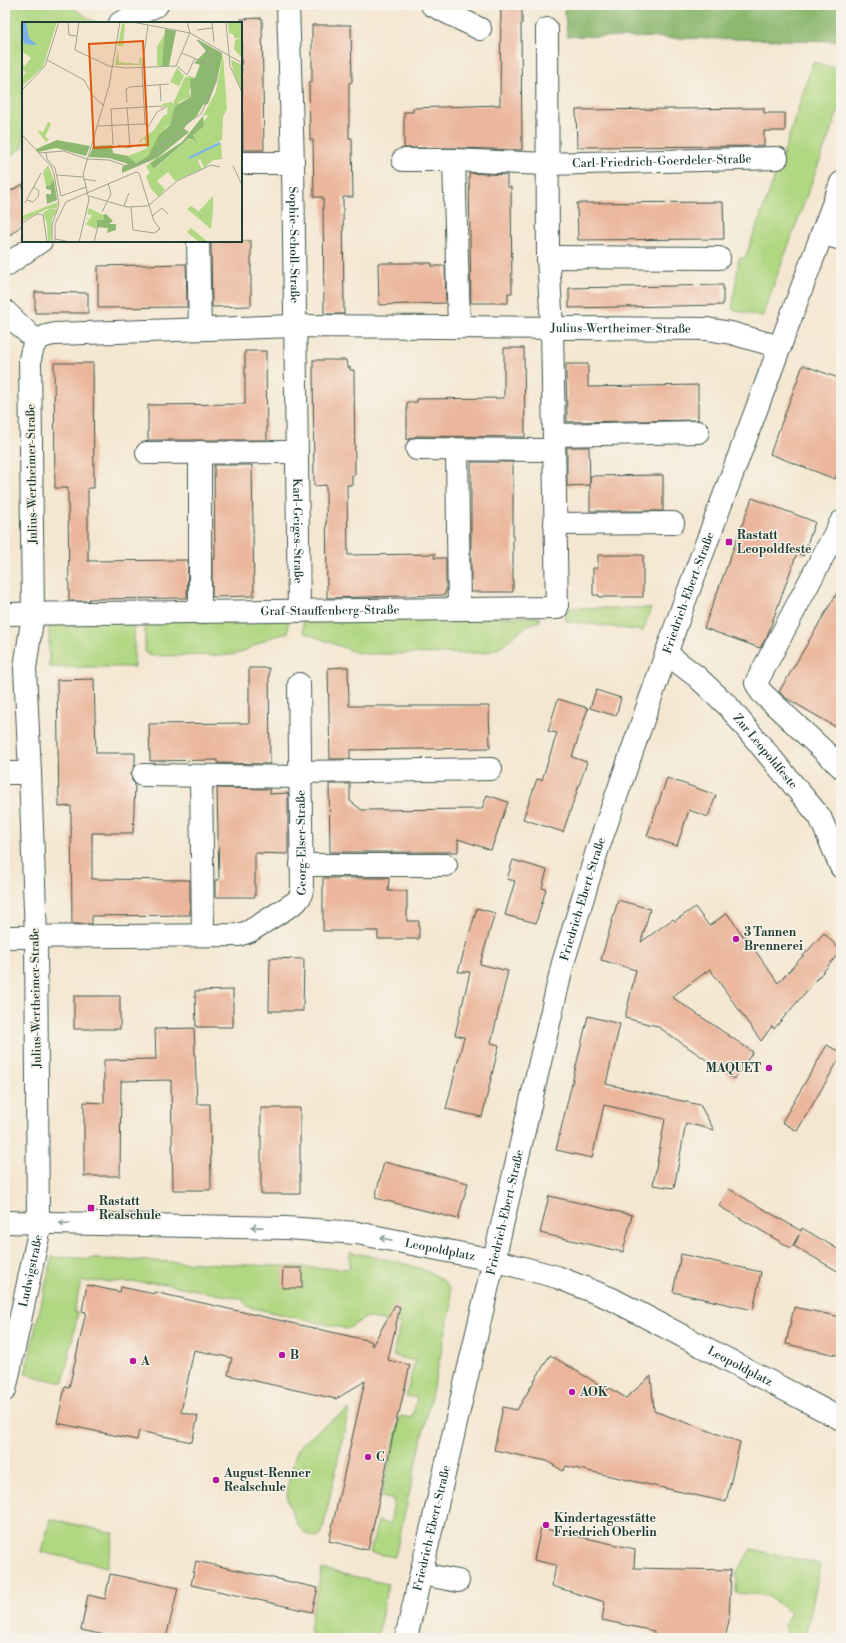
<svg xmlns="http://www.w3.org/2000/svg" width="846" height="1643" font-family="'Libre Bodoni',serif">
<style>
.green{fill:#b0d782;stroke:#688a5b}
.forest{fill:#8cb870;stroke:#567a52}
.building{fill:#ebb69b}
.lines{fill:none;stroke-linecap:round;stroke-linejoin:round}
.minor-casing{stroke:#3f564c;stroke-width:24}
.minor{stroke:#fff;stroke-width:22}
.oneway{stroke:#8f9e9a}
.poi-dot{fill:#b5179e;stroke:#f7f3e8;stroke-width:1.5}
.labels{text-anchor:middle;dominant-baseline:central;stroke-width:3;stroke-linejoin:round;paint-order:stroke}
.street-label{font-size:12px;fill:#1f3d34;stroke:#f7f3e8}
.poi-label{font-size:12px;font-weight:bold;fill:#1f3d34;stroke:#f7f3e8;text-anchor:start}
.inset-river{fill:none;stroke:#7cb2ea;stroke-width:2}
.inset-road{fill:none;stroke:#9fa392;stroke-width:1}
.view{fill:#de580e;fill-opacity:0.15;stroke:#de580e;stroke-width:2}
.inset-edge{fill:none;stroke:#1f3d34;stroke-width:2}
</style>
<rect width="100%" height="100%" fill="#f7f3e8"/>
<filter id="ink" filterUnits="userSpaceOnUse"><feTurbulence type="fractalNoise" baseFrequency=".025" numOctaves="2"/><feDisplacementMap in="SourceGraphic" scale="8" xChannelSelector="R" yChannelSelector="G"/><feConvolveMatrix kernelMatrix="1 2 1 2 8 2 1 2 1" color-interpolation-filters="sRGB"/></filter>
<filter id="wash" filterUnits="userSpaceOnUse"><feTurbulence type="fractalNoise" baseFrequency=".012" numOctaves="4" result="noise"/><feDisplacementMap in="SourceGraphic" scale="16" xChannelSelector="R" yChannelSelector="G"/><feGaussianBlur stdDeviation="0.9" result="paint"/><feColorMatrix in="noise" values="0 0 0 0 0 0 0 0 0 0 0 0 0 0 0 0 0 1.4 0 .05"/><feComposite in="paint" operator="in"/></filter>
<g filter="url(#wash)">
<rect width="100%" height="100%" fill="#f4e7d1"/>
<path class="green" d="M5,5h62l30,18h-74v125l-18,10z
M813,62l28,8v33l-79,214 -30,-8 7,-51h6l40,-109z
M565,608h86l-8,23 -77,-10z
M145,617h143v16l-19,5 -29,15 -11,2 -76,1 -5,-1 -3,-4z
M303,617h237v4l-12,4 -31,24 -13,4 -118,1 -11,-2 -52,-20z
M49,618h85v49h-85z
M350,1252c22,5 86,14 98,34 3,4 3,13 4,18l-57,253 -25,-4 8,-32 12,3 4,-24 -13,-3 19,-81 12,2 5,-20 -11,-2 9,-35 -22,-5 7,-32 -33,-7 -20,12 -99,-22 -6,-8 -81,-16 -80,-2 -7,31 4,1 -15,70 -38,-9 27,-117 297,12z
M349,1409l-27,124 -4,4c-12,0 -20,-9 -24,-20 -8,-20 -9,-24 -3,-44 2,-7 3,-15 6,-21 6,-14 39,-34 52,-43z
M50,1519l64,14 -7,34 -65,-15z
M751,1549l70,15 -16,74h-16l-5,-12 7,-13 -25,-18 -30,-2 1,-21z
M322,1569l66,15 -11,54h-64l-4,-9z"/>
<path class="forest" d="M564,5h277v36l-274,-5z"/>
<g id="blocks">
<path class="building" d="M501,5h21v19h-1l1,126 -67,-2h-51v-36h9v-4l87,-3z
M262,18l2,132h-21l-2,-131z
M312,25h39l1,57 -3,1v55h3l1,59h-10l1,117h-20l-1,-117h-9l-1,-57h-3l-1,-58h3z
M764,108v5h21v18h-21v15l-187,1 -1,-37z
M469,173l38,2v12h4l1,106h-4v10h-37z
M23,184v40l-18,15v-45z
M723,202l1,37 -146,1 -1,-37z
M211,241h40v65l-39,1z
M378,263h54v3h13l1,37 -67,2z
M186,264l1,43 -89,1v-42z
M723,285v20l-154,3v-20z
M35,292l53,1v20h-53z
M504,348h20l1,89 -108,-1 -10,4v-38h10v-3l87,-1z
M245,351h21l1,89h-119v-35l97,-1z
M313,360h33l1,7h3v3h4l1,105h-3v10h-5l1,70 87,-1 -1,4h12v34h-1v3l-118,3 -1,-113 -12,1z
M54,363h39l1,125h-6v73l100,-1 -1,38 -98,1v2h-20l-1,-113h-13z
M566,364h22v23l110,-2v35l-131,2z
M803,365l38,14v85l-6,15 -65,-25z
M567,447h22l1,38 -23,1z
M471,462h42v130h-42z
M214,465h38l2,131 -42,1v-38h3z
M663,475v36h-73v-35z
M752,498l63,24 -12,34 -6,-3 -30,83 -7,12 -56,-20z
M598,555h45v42h-44v-2h-6v-27h5z
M841,586v144l-55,-32 -7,-6z
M348,667l1,39h140l1,42 -140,2v9h-20l-2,-91z
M249,668h20l1,96 -53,-1v-3l-67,1 -1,-37 100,-1z
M94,679l2,74h39v12l-4,9 1,7 3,3 -2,49h-41v46l98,1v35l-98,1v8h-20l-1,-106v-12l-12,1 -2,-127z
M596,690l25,8 -5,18 -26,-8z
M558,699l30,9 -16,49 15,5 -24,70 -40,-13 14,-40 5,1 15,-47 -9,-2z
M667,778l49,17 -8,22 -19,-7 -12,36 -30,-10z
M329,784h21v17l12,9 120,-1 5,-14 21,7 -17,48 -33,-11v13h-128z
M217,788l53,1v5l18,-1v61l-33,-1v44h-40v-17h4z
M513,860l34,10 -5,18 4,1 -10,34 -31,-8 10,-34 -8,-2z
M323,878h66l-1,13h19v30h12v18h-41v-8h-55z
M618,900l32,9 -9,33 32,-23 2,2 20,-14 14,19 18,-13 17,24 1,-1 33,47 46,-50 17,18 -67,78 -2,-3 -11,15 -51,-72 -38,28 81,55 -19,27 -77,-53 -32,-8 11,-48 -35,-10z
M477,908l18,5 -15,51 28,7 -17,72 8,2 -17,72 -36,-8 18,-72 -9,-2 15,-63h-12z
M270,958l34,1 -1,52h-34z
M233,990v37h-37l-1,-36z
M74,996h46v33h-46z
M588,1016l32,8 -14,60 94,21 14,25 -28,-7 -12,65 -21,-3 12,-66 -61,-14 -12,53 -36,-8z
M194,1028l3,76h13l1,86h-38l-2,-110 -50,1 -1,95h-36v-74l20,1v-43l52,-1 -1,-30z
M827,1045l14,8v3l-44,75 -15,-9z
M261,1108h39v86h-39z
M384,1162l84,21 -10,36 -83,-21z
M729,1189l72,42 1,-3 39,23v22l-47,-27 5,-11 -8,13 -72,-42z
M549,1196l83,19 -9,37 -83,-19z
M681,1254l80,18 -8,38 -80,-18z
M283,1268h19v20h-20z
M87,1285l33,7 1,-5 33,7v-2l217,49 1,5 23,-41 5,2 -12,53 22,5 -11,48h-1l-30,137 -39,-9 36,-160 -29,18 -108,-24 4,-17 -38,-8 -13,62 17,4 -6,26 -53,-11 -2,9 -80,-17 8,-36 4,1 17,-76 -4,-1z
M794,1307l47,10v39l-55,-12z
M550,1355l58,35 2,-2 16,10 25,-22 3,35 86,31 -14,60 -160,-36 -3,5 -16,-10 -53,-11 9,-43 14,3z
M541,1528l94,21 -1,19 97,2 -2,51 -4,17h-72l1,-7 -52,-11 3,-18 -53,-16 4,-21 -22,-5z
M196,1561l122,27 -6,24 -121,-27z
M110,1574l68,14 -12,50h-47l-38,-8 7,-35 17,4z"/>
</g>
</g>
<g filter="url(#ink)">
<use href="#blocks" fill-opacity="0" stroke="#3f564c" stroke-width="1"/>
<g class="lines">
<g class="minor-casing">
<g id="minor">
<path id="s1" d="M288,5l5,158 6,448"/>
<path d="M432,5l48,24"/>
<path d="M120,23l37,-18"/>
<path id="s2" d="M403,160h51l92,4 231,-6"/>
<path d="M454,160l5,167"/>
<path d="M241,163h52"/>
<path d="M822,233l19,6"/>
<path d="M198,241l2,88"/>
<path d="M548,257l171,1"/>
<path d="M5,266l36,-25"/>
<path d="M5,311l31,30"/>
<path d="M554,435l144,-3"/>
<path d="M417,449l137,1"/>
<path d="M457,450l2,158"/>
<path d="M200,452v161"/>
<path d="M147,453l150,-1"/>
<path d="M841,522l-85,161 5,9 80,75"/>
<path d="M555,524l118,-1"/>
<path id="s3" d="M5,614l552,-6 -5,-280 -4,-71 -1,-228"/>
<path id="s4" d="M667,654l29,22 32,30 92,111 21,50"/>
<path d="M301,772l190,-3"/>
<path d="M5,773h25"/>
<path d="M143,775l158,2"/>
<path d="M201,776l2,159"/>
<path d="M301,865h145"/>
<path id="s5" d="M5,937l234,-2 11,-4 46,-29 4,-5 2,-7 -3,-206"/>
<path id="s6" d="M5,1222l281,6 71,5 136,27 64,17 55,22 229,120"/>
<path id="s7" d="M38,1223l-2,-286 -6,-164 -5,-105 8,-54 -3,-254c3,-18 6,-23 25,-26l241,-8 411,3 24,4 49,14"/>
<path id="s8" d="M5,1390l36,-167"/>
<path d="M421,1574l37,7"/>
<path id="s9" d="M406,1638l157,-675 34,-112 87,-248 157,-420"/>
</g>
</g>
<use href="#minor" class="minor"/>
</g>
<defs><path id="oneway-shaft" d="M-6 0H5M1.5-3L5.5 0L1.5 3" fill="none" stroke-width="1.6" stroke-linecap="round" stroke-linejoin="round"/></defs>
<g class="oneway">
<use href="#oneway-shaft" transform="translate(65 1223) rotate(-179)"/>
<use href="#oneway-shaft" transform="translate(257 1227) rotate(-179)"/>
<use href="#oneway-shaft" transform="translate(386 1239) rotate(-169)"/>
</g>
</g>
<g class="poi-dot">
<rect x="725" y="538" width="8" height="8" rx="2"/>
<circle cx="736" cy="939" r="4"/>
<circle cx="769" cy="1068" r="4"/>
<rect x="87" y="1204" width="8" height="8" rx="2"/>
<circle cx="282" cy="1355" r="4"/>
<circle cx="133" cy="1361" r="4"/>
<circle cx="572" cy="1392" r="4"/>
<circle cx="368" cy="1457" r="4"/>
<circle cx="216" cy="1480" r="4"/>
<circle cx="546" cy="1525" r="4"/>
</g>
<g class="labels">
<g class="street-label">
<text stroke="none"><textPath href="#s2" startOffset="259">Carl-Friedrich-Goerdeler-Straße</textPath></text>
<text stroke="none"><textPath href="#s1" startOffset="240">Sophie-Scholl-Straße</textPath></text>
<text stroke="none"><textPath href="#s7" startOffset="1470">Julius-Wertheimer-Straße</textPath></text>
<text transform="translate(32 474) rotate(-91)">Julius-Wertheimer-Straße</text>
<text stroke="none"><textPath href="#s1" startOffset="526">Karl-Geiges-Straße</textPath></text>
<text stroke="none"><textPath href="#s9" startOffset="1084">Friedrich-Ebert-Straße</textPath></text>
<text stroke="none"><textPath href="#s3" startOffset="325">Graf-Stauffenberg-Straße</textPath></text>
<text stroke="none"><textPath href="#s4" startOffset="139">Zur Leopoldfeste</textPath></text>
<text stroke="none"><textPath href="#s5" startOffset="361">Georg-Elser-Straße</textPath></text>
<text stroke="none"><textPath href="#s9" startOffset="760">Friedrich-Ebert-Straße</textPath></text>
<text transform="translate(36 998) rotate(-91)">Julius-Wertheimer-Straße</text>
<text stroke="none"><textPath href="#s9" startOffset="437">Friedrich-Ebert-Straße</textPath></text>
<text stroke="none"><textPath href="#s6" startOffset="437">Leopoldplatz</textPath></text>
<text stroke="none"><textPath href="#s8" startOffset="122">Ludwigstraße</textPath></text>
<text stroke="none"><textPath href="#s6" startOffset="761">Leopoldplatz</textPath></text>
<text stroke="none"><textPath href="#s9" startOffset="113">Friedrich-Ebert-Straße</textPath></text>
</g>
<g class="poi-label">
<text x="737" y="535">Rastatt<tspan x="737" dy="14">Leopoldfeste</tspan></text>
<text x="744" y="932">3 Tannen<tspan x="744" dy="14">Brennerei</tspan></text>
<text x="761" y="1068" text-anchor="end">MAQUET</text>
<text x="99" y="1201">Rastatt<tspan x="99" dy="14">Realschule</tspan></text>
<text x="290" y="1355">B</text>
<text x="141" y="1361">A</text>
<text x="580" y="1392">AOK</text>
<text x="376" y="1457">C</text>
<text x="224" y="1473">August-Renner<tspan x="224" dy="14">Realschule</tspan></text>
<text x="554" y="1518">Kindertagesstätte<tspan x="554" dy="14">Friedrich Oberlin</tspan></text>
</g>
</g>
<g transform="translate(22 22)">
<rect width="220" height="220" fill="#f4e7d1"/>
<path d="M4,0h31l-14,45 -21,19v-8l4,-6 -4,-2v-6l3,2 6,-8 -9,-7v-13l9,2 -3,-4zM206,0h14v15l-7,2 -2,-5 -4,-1zM103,1l-2,23h-5l4,-22zM142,13l2,2 -4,29h-5v-19zM220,16v18h-2l-6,-7 1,-9zM96,26l1,14 20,2 1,-7 2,1 -1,7h-26zM201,33l4,54 -4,8 -1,23 -10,5 9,-2 1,16 -9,1 -9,8 -4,-9 -2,2 4,8 -27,12 -7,-9 -11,9 8,8 -6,8 -8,-8 -5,-13 4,-3 -4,-7 4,-3 5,6 32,-29 6,-1 1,2 -1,-6 16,-20 -6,1 13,-25zM210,38l10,5v25l-8,-16 -3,-13zM155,46l7,8 -5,10 -9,-4zM168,54l5,2 -6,13 2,6 -12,5 -9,23 -4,2 -18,29 -12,7 -8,-7 20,-8 -6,-4 4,-1 -2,-5 -4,5v-3l13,-9 11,-16h3l1,-10 -5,2 -1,-3 10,-2 1,2 12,-27zM26,100l3,2 -6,13 4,2 -3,3 -9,-12 6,2zM26,143l6,15 -4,5 -4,1 -3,-14zM191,174v15l-2,18 -24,-20 4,-3 13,9 -5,-4zM36,180l-1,6 -10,1 -25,12v-5zM67,186l14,7 1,5h-3l-5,9 -11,-5 4,-3 -3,-3 4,1 2,-4 -5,-1zM27,187h9l-6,10 -1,23h-3l-1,-18 -4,-11zM169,206l17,14h-9l-12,-10z" fill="#b0d782"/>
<path d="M143,7l11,2 -7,35h-7zM175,17l25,14v5l-5,22 -9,24 -5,1 -7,12 -13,11 6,4 -32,26 -35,15v-6l6,-3 -19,-6 -20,-1 4,-11 19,-1 1,8 15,3 8,7 12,-7 11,-21 11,-10 5,-19 16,-9 -1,-18 5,-1 5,-13 -6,-2 12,-12zM181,94l1,10 -11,9 4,8 -4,-4h-5l-34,30 -4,-6 32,-21zM35,118l33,6 -4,10 -30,-8 -18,4 -2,-3zM32,158l3,20 -10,4 -1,-10h5v-4l-5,-1v-3l4,-1zM84,192l7,7 -4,3h7v6l-9,3 1,-5 -11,-1v-7h7l-1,-5z" fill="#8cb870"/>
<path d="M0,0h4l3,16 8,7 -12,-1 -2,-4z" fill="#7cb2ea"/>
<path class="inset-river" d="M167,136l31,-15"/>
<path class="inset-road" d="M46,0l1,13 7,1M57,0l-4,28 34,16 17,2 50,-2 14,-33 -3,-11M110,0l58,11 52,30M190,0l2,20M204,0l4,44 12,26M175,8l15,-2M175,18l17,19 -4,6M25,38l37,20 9,16 11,10M155,44l10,9 8,-17M120,46l6,-42M138,63l1,16M0,68l23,-24 14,-44M105,81l-1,-14 4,-2 39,-3M105,85l3,41M123,102l3,3 9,-15 11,-6M75,104l48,-2 -3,-56M0,113l29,31 3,8 5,31 -7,20v17M91,123l-2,-36 50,-3 1,2M96,123l9,3 14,-4M24,130l1,7 8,9 6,28 25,-9M17,131l25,-2 23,8 22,1 20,7 21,-7 13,-16 18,-11 6,-10 14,-9 16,-34 -7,-15 -28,-12M211,144l9,19M35,153l26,2M61,157l13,2M67,174l38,11 21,-1 29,-25 34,-16 9,2M5,178l6,2 5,-5 1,-6 -5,-4M3,181l16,-30M102,184l5,-13M80,190l9,-18 -3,-11M130,194l10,-8 6,6M0,201l15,-9 6,1 4,27M33,217l16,3M33,220v-18l11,-22 70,-30 3,1 15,48 6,8 -6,4 -21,-3 -2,-23M57,220l10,-42 -6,-26 26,-88 11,-64M72,220l4,-16"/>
<path class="view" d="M121,19l5,104 -54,3 -5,-104z"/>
<rect width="220" height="220" class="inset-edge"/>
</g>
<rect width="846" height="1643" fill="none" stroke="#f7f3e8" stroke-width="20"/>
</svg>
